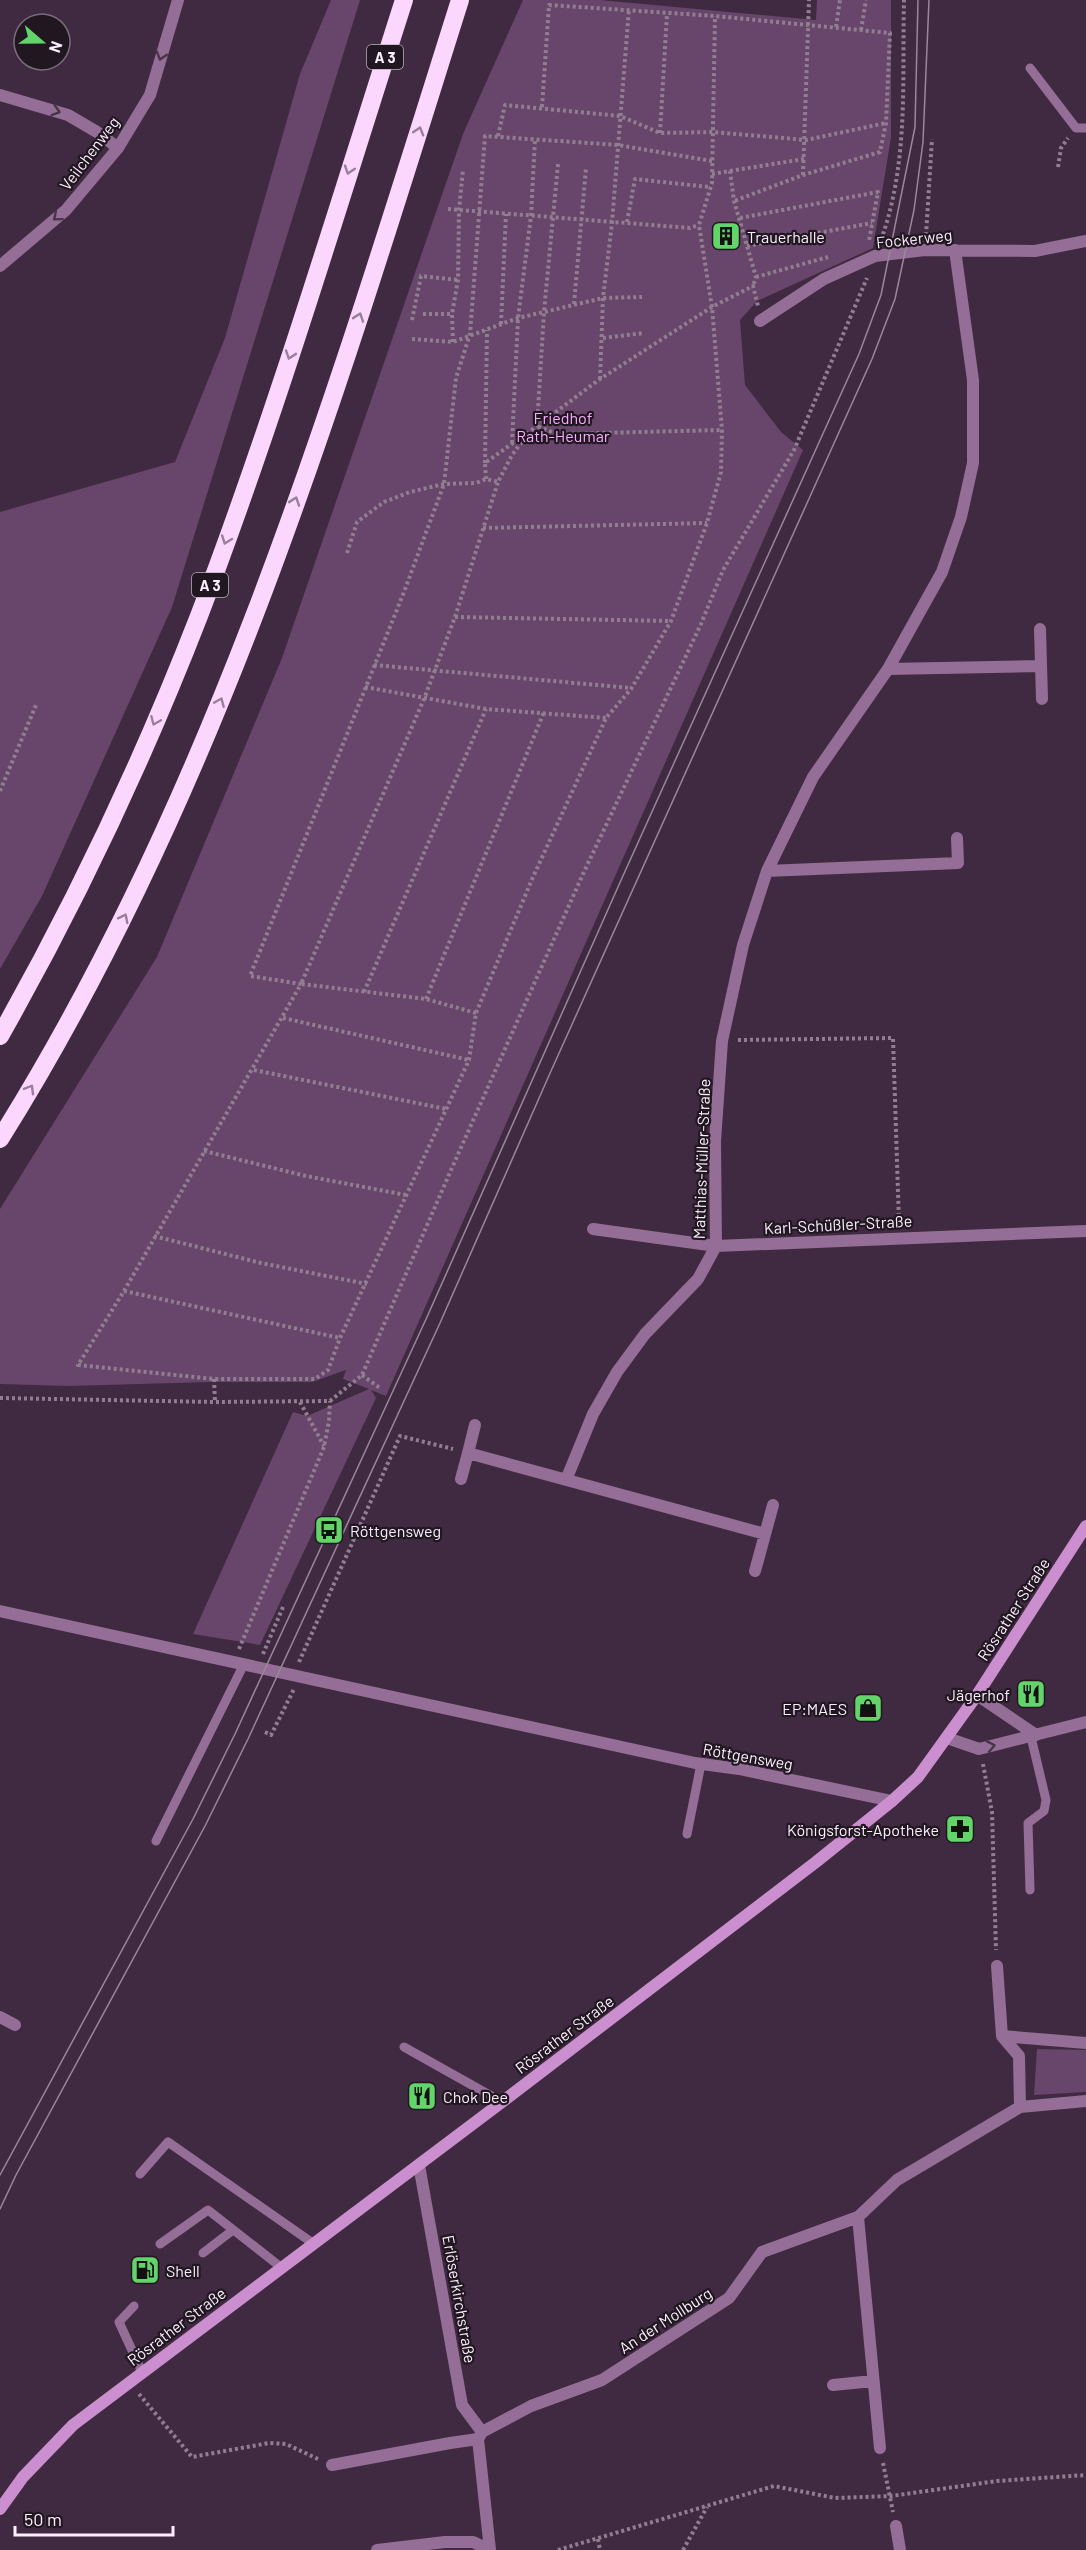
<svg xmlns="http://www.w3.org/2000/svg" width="1086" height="2550" font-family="Barlow,sans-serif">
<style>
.green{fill:#68456a}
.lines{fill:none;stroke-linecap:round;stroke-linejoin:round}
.path{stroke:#917e91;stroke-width:4;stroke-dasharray:3 3;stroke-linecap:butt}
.service{stroke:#946e96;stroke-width:9}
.minor{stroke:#946e96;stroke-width:12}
.secondary{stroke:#cb8ece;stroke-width:12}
.motorway{stroke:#fbd6fd;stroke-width:18}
.tram{stroke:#9a879b;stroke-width:1.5}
.oneway{stroke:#49354a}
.oneway2{stroke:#99809a}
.labels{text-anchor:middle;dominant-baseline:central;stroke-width:4.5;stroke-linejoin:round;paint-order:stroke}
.shield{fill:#211721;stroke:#bbaebb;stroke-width:1.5}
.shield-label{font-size:15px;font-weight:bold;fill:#fdeefd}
.street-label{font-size:16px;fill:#fdeefd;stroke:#211721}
.poi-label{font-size:16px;fill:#fdeefd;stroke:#211721;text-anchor:start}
.park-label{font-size:16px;fill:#faaeff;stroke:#211721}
</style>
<rect width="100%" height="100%" fill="#402a41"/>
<path class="green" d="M331,0h29l-188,607 -130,289 -42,73v-457l175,-50 50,-124 75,-264z
M523,0h77l216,20 1,-20h74v137l-18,111 -116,53 -17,19 5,65 36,47 22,18 -417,946 -15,-6 5,8 -116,247 -67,-11 100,-222 14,4 62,-27 -26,-10 3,-9 -34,12h-102l-141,4 -69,-2v-175l157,-252 125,-299 181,-524z
M1037,2049l49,1v42l-52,3z"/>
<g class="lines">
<path class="path" d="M836,27l4,-27
M861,30l5,-30
M542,107l7,-102 166,11 175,17 -4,90 -6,29 -77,23 -69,26
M660,133l7,-119
M498,136l7,-31 115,11 40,17 53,-1 93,8 80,-17
M712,161l-94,-16 -133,-9 -15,198 -14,44 -12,106 -40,108 -154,384 51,8 -177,307 -46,74 136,14h101l13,-9 12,-32 129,-278 7,-47 57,-136 73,-159 25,-29 40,-68 36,-98 14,-51 1,-42 -10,-123 -13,-82 13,-42 3,-167
M558,164l-14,148 -7,114 20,8 165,-4
M1058,167l3,-19 7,-10
M730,171l74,-12
M712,174l18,-3 4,30 22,76 -3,9
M803,175l6,-175
M448,209l242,19 9,-3
M740,218l138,-26 -9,49
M627,222l8,-43 74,8
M926,235l6,-96
M881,240c28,-78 21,-159 23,-240
M747,246l125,-23
M756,277l72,-20
M574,304l12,-136
M423,314h29
M412,320l9,-44 37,4
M501,324l5,-110
M603,338l41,-5
M412,339l41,3 65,-24 26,-6 59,-14 39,-1
M453,342l-1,-28 6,-34 1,-70 4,-40
M600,379l3,-81 9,-75 17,-214
M512,443l6,-125 13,-102 4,-77
M485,463l2,-133
M486,479l-1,-16 42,-30
M483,528l224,-5
M347,553l10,-31 27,-20 26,-10 34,-8 32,-1 10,-4 12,3 14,-27 17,-23 71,-53 112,-72 41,-21 5,20
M455,617l216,4
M374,665l257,23
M365,687l121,22 120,9
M0,791l36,-86
M364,992l122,-283
M426,999l118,-287
M476,1013l-50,-14 -125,-15 123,-285 31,-82 43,-135
M283,1018l186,42
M738,1040l155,-2 6,185
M254,1070l192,39
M204,1151l102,25 100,19
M154,1236l107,27 106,21
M124,1291l216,47
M362,1375l18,13
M214,1379l1,23
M0,1398l215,4 115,-1 32,-26 89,-205 132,-296 118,-250 22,-54 71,-120 73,-172
M300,1402l24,44
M239,1649l85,-202 5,-26 1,-20
M263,1654l20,-47
M299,1662l101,-226 53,13
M265,1732l6,3 23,-46
M983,1764l9,48 4,138
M139,2394l53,63 77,-14 17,1 34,16
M883,2463l10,49
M598,2539l2,11
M558,2550l216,-64 61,12 56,-2 106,-15 89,-6
M683,2550l24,-43"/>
<path class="service" d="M1030,68l46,60h10
M687,1834l14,-70
M156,1841l87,-175
M1030,1890l-2,-67 16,-12 2,-11 -15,-63
M404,2047l98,55
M140,2174l28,-32 146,102
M160,2244l48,-34 74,58
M203,2253l30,-23
M134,2306l-15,16 23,50"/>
<path class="minor" d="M0,95l68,20 29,17 21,16
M0,266l66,-56 52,-62 32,-53 28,-95
M760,321l64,-42 51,-23 50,-6 110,1 51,-10
M1040,629l2,70
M888,669l152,-3
M767,871l191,-8 -1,-25
M593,1229l123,17 370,-15
M475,1425l-7,28 297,81
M461,1479l7,-26
M566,1480l27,-66 24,-42 28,-38 53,-55 18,-33 -1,-105 7,-100 21,-96 24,-74 46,-94 75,-108 54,-97 19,-55 12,-54v-83l-18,-130
M755,1571l18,-66
M0,1611l695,152 44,6 153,32
M977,1695l59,40
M947,1738l32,11 107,-27
M997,1966l5,70
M0,2017l15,8
M1086,2043l-84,-7 17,20 1,51 66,-6
M419,2165l43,240 20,27
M833,2385l40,-4
M880,2448l-22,-231 39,-37 123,-73
M332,2465l118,-22 28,-4
M896,2526l4,24
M377,2550l68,-8h28l17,8
M490,2550l-12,-111 4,-7 49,-26 71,-26 127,-82 33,-46 96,-35"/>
<path class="secondary" d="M0,2509l23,-32 50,-52 429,-323 314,-240 76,-61 26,-24 59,-82 109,-169"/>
<path class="motorway" d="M0,1036c76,-134 143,-276 199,-420 77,-202 139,-410 205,-616
M0,1139c219,-349 337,-749 460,-1139"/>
<path class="tram" d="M0,2175l193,-356 42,-85 192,-417 195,-439 237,-524 22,-59 34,-168 3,-127
M0,2209l16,-34 189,-349 43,-87 192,-416 111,-252 321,-712 23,-60 19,-89 9,-68 6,-142"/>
</g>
<defs><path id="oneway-chevron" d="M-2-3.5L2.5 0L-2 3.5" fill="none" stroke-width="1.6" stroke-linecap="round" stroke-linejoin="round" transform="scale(1.5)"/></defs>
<g class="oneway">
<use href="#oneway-chevron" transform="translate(161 56) rotate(107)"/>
<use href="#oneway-chevron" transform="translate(56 111) rotate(16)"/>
<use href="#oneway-chevron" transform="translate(57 217) rotate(140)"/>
<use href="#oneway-chevron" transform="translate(991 1746) rotate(-11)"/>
</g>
<g class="oneway2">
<use href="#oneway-chevron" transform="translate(419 131) rotate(-73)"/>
<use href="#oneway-chevron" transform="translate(349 170) rotate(108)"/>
<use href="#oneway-chevron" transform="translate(359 317) rotate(-71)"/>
<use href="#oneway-chevron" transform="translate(290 355) rotate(109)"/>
<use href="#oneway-chevron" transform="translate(295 501) rotate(-71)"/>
<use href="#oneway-chevron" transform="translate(226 540) rotate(110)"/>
<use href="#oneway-chevron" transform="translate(220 702) rotate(-67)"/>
<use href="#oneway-chevron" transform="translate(155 721) rotate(113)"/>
<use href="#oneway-chevron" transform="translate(124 918) rotate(-63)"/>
<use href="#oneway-chevron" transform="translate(30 1089) rotate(-60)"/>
</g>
<defs>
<g id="building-square" transform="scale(1.5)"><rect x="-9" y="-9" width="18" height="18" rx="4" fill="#63d469" stroke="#211721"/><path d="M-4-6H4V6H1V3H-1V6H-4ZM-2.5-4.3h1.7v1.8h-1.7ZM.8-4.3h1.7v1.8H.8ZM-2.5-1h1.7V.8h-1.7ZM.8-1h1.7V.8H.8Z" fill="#111"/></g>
<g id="bus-square" transform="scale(1.5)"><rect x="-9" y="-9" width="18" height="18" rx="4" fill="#63d469" stroke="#211721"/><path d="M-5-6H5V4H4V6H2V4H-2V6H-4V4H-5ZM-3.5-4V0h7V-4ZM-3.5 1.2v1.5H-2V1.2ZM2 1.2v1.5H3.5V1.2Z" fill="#111"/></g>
<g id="restaurant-square" transform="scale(1.5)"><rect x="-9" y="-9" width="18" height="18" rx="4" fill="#63d469" stroke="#211721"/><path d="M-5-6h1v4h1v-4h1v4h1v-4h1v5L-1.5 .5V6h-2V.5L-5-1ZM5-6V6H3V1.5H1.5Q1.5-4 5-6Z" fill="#111"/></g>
<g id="shop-square" transform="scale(1.5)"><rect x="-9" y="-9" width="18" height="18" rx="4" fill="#63d469" stroke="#211721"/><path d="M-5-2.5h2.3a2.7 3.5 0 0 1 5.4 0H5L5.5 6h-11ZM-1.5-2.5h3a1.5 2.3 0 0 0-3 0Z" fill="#111"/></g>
<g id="pharmacy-square" transform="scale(1.5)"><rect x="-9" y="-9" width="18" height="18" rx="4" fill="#63d469" stroke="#211721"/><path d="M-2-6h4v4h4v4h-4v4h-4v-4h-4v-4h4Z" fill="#111"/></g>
<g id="fuel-square" transform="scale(1.5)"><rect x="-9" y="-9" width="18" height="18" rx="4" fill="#63d469" stroke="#211721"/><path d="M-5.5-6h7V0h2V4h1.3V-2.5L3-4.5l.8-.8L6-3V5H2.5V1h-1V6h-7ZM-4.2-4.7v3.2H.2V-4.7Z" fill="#111"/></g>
</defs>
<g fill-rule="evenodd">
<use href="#building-square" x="726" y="236"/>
<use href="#bus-square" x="329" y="1530"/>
<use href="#restaurant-square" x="1031" y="1694"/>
<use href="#shop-square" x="868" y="1708"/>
<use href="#pharmacy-square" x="960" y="1829"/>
<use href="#restaurant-square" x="422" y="2096"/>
<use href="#fuel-square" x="145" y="2270"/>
</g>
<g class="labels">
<g class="shield">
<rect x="367" y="45" width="36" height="24" rx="4.5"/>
<rect x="192" y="573" width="36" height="24" rx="4.5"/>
</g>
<g class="shield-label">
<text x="385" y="57">A 3</text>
<text x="210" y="585">A 3</text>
</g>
<g class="street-label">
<text transform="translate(89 153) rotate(-53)">Veilchenweg</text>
<text transform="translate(914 238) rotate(-6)">Fockerweg</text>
<text transform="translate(701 1159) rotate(-88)">Matthias-Müller-Straße</text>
<text transform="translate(838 1224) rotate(-3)">Karl-Schüßler-Straße</text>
<text transform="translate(1013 1609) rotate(-57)">Rösrather Straße</text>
<text transform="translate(748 1756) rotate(10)">Röttgensweg</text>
<text transform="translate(564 2034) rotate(-37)">Rösrather Straße</text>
<text transform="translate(460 2299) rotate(80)">Erlöserkirchstraße</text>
<text transform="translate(665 2320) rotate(-33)">An der Mollburg</text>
<text transform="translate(176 2326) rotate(-37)">Rösrather Straße</text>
</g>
<g class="poi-label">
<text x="747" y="236">Trauerhalle</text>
<text x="350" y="1530">Röttgensweg</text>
<text x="1010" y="1694" text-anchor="end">Jägerhof</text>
<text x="847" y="1708" text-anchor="end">EP:MAES</text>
<text x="939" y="1829" text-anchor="end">Königsforst-Apotheke</text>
<text x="443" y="2096">Chok Dee</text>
<text x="166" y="2270">Shell</text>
</g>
<g class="park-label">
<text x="563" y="417">Friedhof<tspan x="563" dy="18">Rath-Heumar</tspan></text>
</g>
</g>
<g transform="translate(42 42) rotate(110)"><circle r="28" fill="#211721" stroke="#796d79" stroke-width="1.5"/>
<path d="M0-4.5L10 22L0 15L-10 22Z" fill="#63d469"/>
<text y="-9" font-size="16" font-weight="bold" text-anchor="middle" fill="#fdeefd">N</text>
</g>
<path d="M15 2526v9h158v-9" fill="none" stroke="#fdeefd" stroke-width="3"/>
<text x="24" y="2526" font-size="18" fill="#fdeefd" stroke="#211721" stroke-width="4.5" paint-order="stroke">50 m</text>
</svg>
